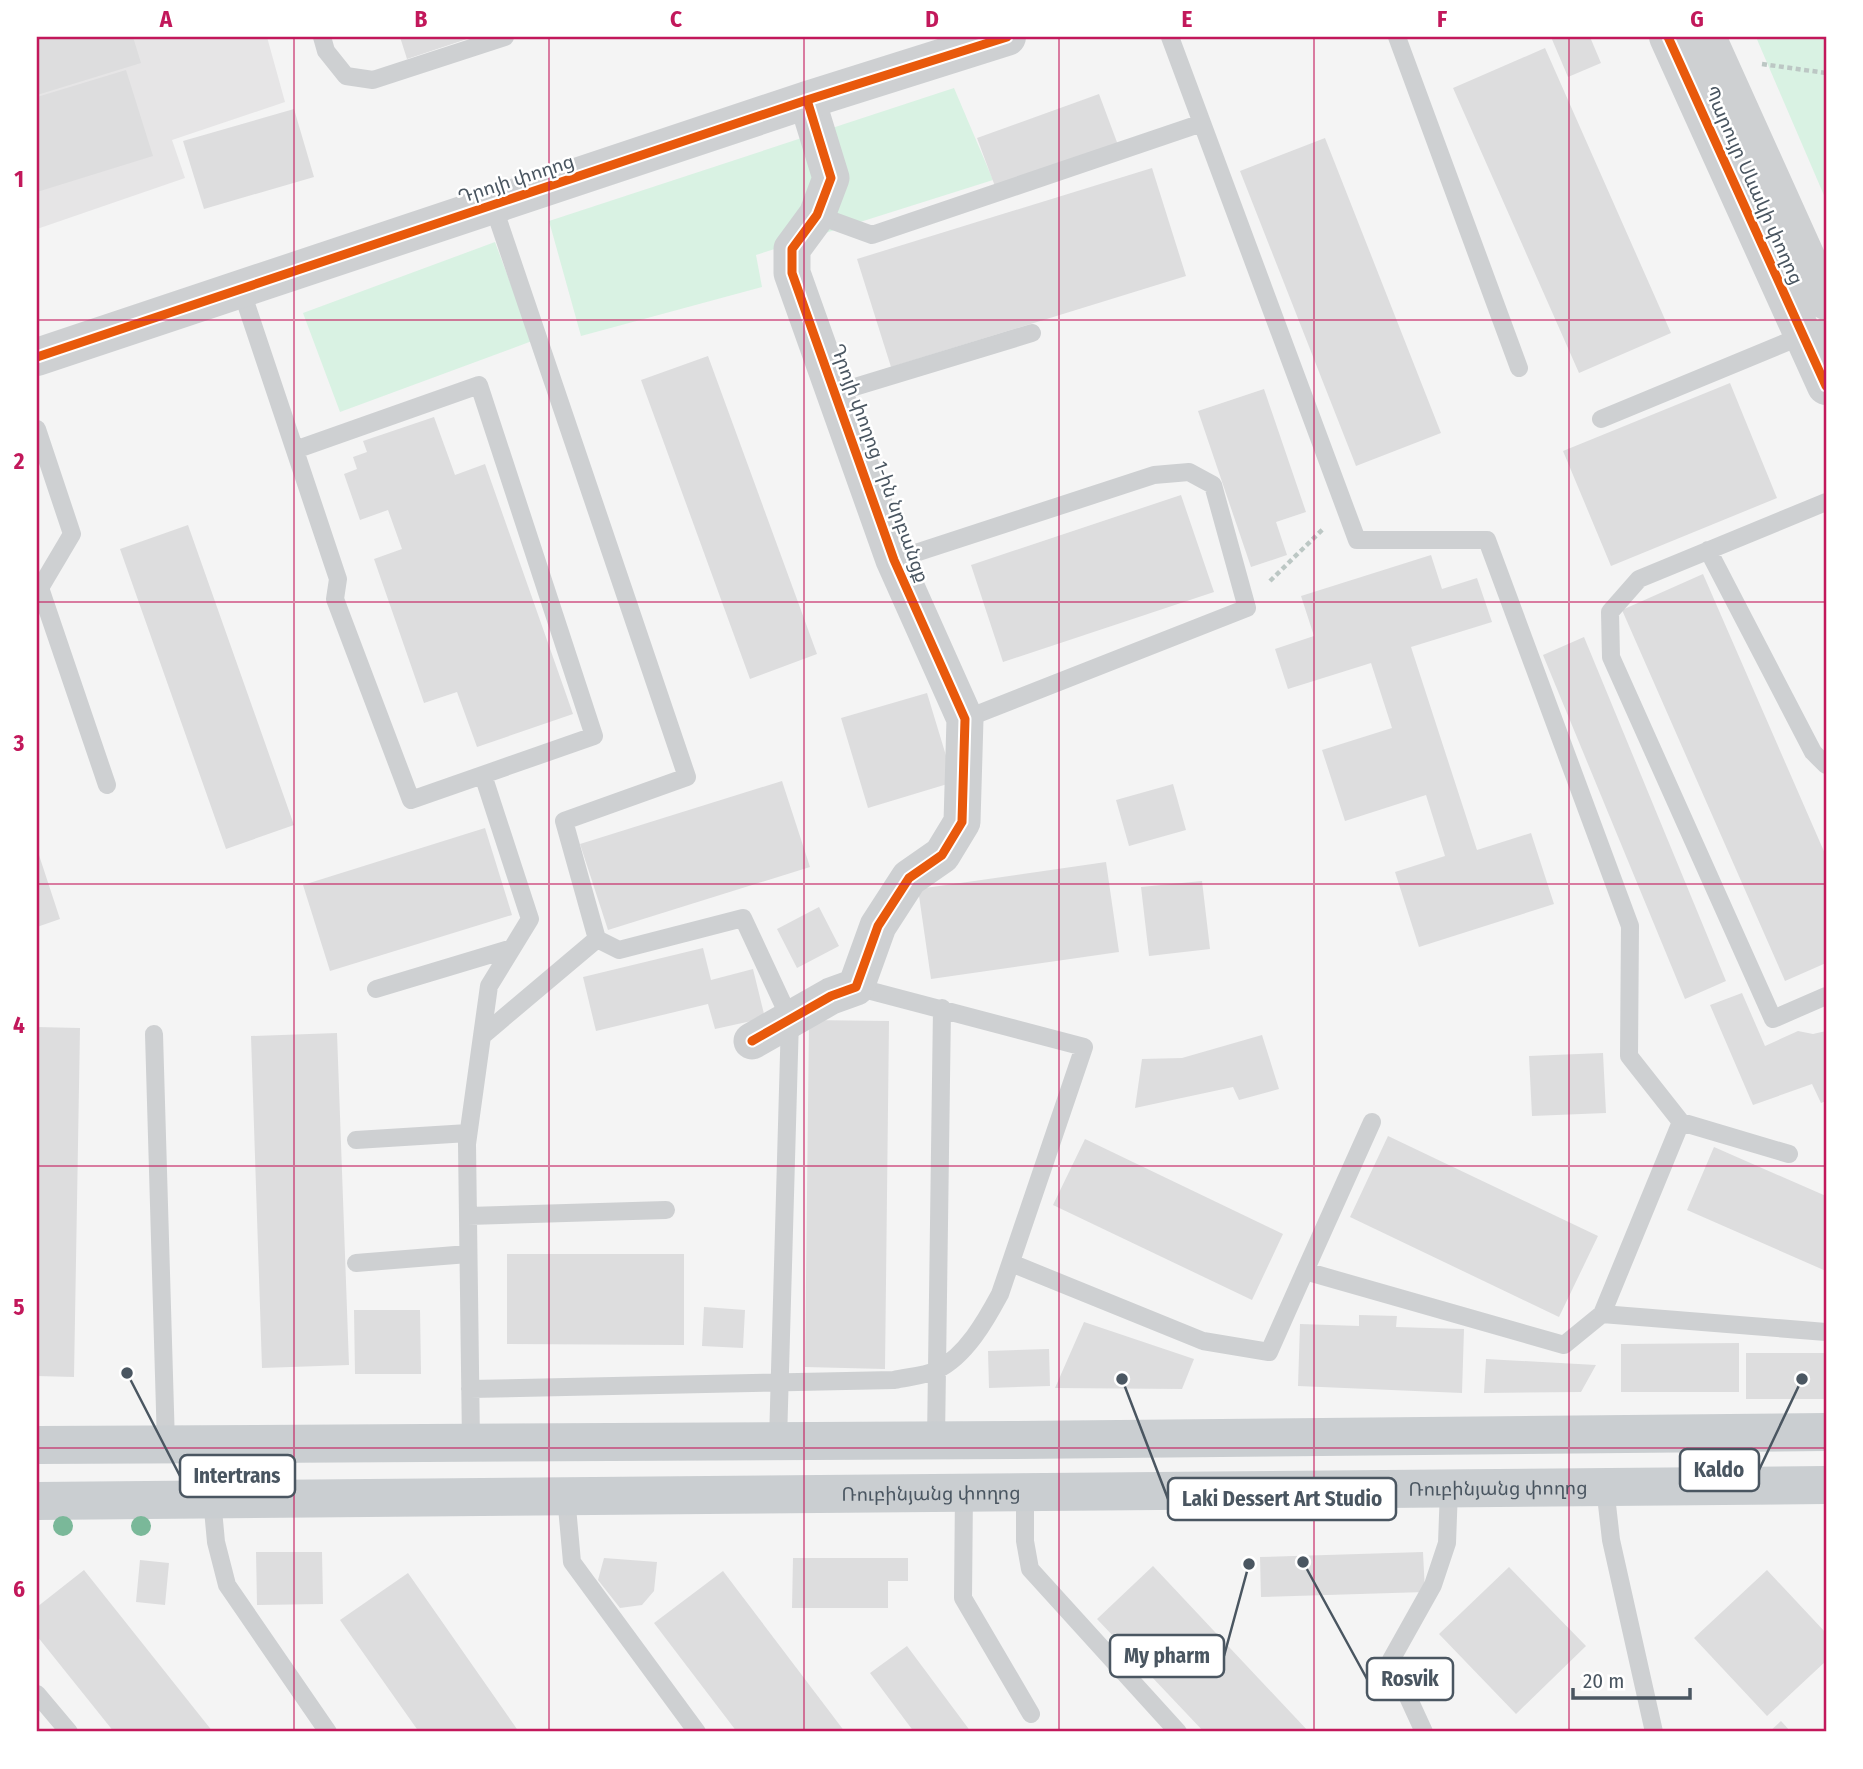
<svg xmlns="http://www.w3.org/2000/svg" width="1863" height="1769" font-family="'Fira Sans Condensed','Noto Sans Armenian',sans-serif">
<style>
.education{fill:#e6e5e6}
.green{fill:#d9f2e3}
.building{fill:#ddddde}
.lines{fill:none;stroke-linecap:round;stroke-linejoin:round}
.path{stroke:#bcc7c4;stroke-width:4.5;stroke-dasharray:5 3.5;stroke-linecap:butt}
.service{stroke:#ced0d2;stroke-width:18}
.minor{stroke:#ced0d2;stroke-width:37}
.tertiary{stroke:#ced0d2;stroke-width:38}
.primary{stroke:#caced1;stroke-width:38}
.cycleway-casing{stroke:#fff;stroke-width:13}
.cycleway{stroke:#e8590c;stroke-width:9}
.tree{fill:#7ab899}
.grid{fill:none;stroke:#c2185b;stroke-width:2;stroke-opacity:0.55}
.labels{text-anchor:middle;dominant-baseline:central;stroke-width:5;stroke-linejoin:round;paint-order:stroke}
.street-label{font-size:19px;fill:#4a5661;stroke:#fff}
.leader{fill:none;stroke:#4a5661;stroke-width:2.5}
.callout-dot{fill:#4a5661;stroke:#fff;stroke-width:2.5}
.callout{fill:#fff;stroke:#4a5661;stroke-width:2.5}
.callout-label{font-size:21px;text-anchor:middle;font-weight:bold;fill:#4a5661}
.neatline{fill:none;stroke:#c2185b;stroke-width:2.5}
.grid-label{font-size:23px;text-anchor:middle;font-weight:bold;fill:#c2185b}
</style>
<rect width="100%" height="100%" fill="#f4f4f4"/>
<path class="education" d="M37,37h230l18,65 -113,38 13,38 -148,51z"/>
<path class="green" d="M1756,37h70v163z
M954,88l39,92 -237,75 6,32 -181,49 -32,-115z
M495,242l37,99 -192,71 -37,-99z"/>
<path class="building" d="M37,37h96l8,26 -104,32z
M400,37h73l-66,22z
M1551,37h39l11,26 -33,14z
M1545,48l126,285 -92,40 -126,-285z
M126,70l27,86 -116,36v-95z
M1099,94l19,51 -122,44 -19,-51z
M294,109l20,68 -110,32 -21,-68z
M1325,138l116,295 -85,33 -116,-295z
M1152,168l34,108 -295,91 -34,-108z
M708,356l109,298 -67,25 -109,-299z
M1730,383l47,115 -166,68 -48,-115z
M1264,389l42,123 -30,10 11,33 -36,12 -53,-156z
M434,417l21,58 30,-11 88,250 -96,33 -20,-55 -33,11 -50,-144 28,-10 -14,-39 -28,10 -16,-46 13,-5 -4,-12 14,-5 -4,-11z
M1181,495l33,97 -211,70 -32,-97z
M188,525l106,300 -68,24 -106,-300z
M1431,555l11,34 35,-11 15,44 -81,25 66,203 54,-17 23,71 -135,43 -24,-75 50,-16 -19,-61 -81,26 -23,-71 70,-22 -21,-65 -83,26 -13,-40 39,-13 -13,-40z
M1703,574l123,282v107l-41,18 -163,-371z
M1584,637l142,344 -41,18 -142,-344z
M927,693l27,89 -86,26 -27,-90z
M782,781l28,86 -202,63 -28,-86z
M1173,784l13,46 -57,16 -13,-46z
M485,828l27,87 -182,56 -27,-86z
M37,849l23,70 -23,8z
M1106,862l13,90 -188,27 -13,-90z
M1202,881l8,68 -61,7 -8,-69z
M819,907l20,39 -42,22 -20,-39z
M703,948l8,32 42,-11 12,49 -50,11 -7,-25 -112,27 -13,-54z
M1742,993l23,53 33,-15 15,3 13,-3v70l-5,2 -9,-19 -59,21 -43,-100z
M809,1020l80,1 -4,348 -80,-2z
M37,1027l43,1 -6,349 -37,-1z
M337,1033l12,332 -87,3 -11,-332z
M1262,1035l17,54 -40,11 -6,-13 -98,21 7,-49 40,-1z
M1603,1053l3,60 -74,3 -3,-60z
M1388,1136l210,100 -39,81 -209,-100z
M1085,1139l198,95 -31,66 -199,-95z
M1714,1147l112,49v75l-139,-61z
M507,1254h177v91l-177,-1z
M704,1307l41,3 -2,38 -41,-2z
M354,1310h66l1,64h-66z
M1359,1315l38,1 -1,11 68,2 -2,64 -164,-7 2,-62 59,2z
M1084,1322l110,37 -12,30 -127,-1z
M1739,1343v49h-118v-48z
M1049,1349l1,37 -61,2 -1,-37z
M1746,1353h80v46h-80z
M1486,1359l110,6 -15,27 -97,1z
M256,1552h66l1,52 -66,1z
M1423,1552l2,40 -164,5 -1,-40z
M604,1558l53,4 -3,29 -12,14 -22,3 -22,-28z
M793,1558h115v23h-20v27h-96z
M140,1560l29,3 -4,42 -29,-3z
M1153,1566l156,166h-105l-107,-113z
M1509,1567l77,79 -70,68 -77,-80z
M84,1570l129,162h-99l-77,-96v-29z
M1767,1570l59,63v28l-59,55 -73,-78z
M723,1571l122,161h-108l-83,-109z
M408,1573l111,159h-100l-79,-112z
M907,1646l64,86h-57l-44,-59z
M1781,1721l10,11h-22z"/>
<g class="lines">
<path class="path" d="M1762,64l64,9
M1270,581l53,-52"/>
<path class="service" d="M322,37l4,14 20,25 27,4 132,-43
M1397,37l122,331
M817,215l55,20 330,-112
M241,289l97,290 -3,20 76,201 183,-64 -115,-351 -184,65
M835,393l197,-60
M1601,419l225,-93
M37,429l35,105 -32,54 67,197
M1826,502l-187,77 -29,33 1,45 162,362 53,-23
M1708,550l105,202 13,13
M894,560l260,-85 35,-3 24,13 34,123 -282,111
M597,939l22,11 124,-32 47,101 -12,422
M376,989l136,-41
M154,1034l12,410
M482,1036l7,-50 41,-67 -47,-144
M1681,1122l108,32
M356,1140l112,-7
M468,1216l198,-6
M356,1263l112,-9
M1011,1263l192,78 66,11 36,-81 259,74 38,-31 79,-192 -52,-66 1,-130 -143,-386h-130l-187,-503
M1305,1271l67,-149
M1602,1314l224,18
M470,1389l424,-9c13,-3 31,-4 43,-10 29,-14 49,-50 63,-76l84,-247 -228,-60
M936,1440l6,-432
M471,1443l-4,-299 15,-108 115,-97 -33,-118 123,-44 -194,-572
M1605,1487l6,53 43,192
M964,1492l-1,106 68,116
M1025,1492v49l5,28 148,163
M566,1496l6,66 125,170
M212,1499l4,43 11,43 101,147
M37,1694l32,38
M1424,1732l-33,-72 42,-75 14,-42 2,-54"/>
<path class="minor" d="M752,1041l79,-45 25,-9 22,-61 31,-48 33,-23 20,-33 3,-103 -71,-159 -102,-287v-24l25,-34 14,-37 -24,-78"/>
<path class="tertiary" d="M1668,37l158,349
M1707,37l119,264
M37,357l770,-257 200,-63"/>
<g class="primary">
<path d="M37,1445l976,-5 813,-8"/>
<path id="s1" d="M37,1501l1789,-16"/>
</g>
<g class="cycleway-casing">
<path id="cycleway" d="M1668,37l158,349
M37,357l770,-257 200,-63
M752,1041l79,-45 25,-9 22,-61 31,-48 33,-23 20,-33 3,-103 -71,-159 -102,-287v-24l25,-34 14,-37 -24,-78"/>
</g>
<use href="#cycleway" class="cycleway"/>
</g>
<g class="tree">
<circle cx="63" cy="1526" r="10"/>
<circle cx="141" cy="1526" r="10"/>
</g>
<path class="grid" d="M294,37v1695M549,37v1695M804,37v1695M1059,37v1695M1314,37v1695M1569,37v1695M37,320h1789M37,602h1789M37,884h1789M37,1166h1789M37,1448h1789"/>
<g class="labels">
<g class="street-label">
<text transform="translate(516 179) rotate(-18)">Դրոյի փողոց</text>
<text transform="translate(1754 185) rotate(66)">Պարույր Սևակի փողոց</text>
<text transform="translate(880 463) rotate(70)">Դրոյի փողոց 1-ին նրբանցք</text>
<text stroke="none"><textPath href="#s1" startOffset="1461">Ռուբինյանց փողոց</textPath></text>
<text stroke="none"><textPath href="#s1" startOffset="894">Ռուբինյանց փողոց</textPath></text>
</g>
</g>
<path class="leader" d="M1802 1379L1759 1470M127 1373L180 1476M1122 1379L1168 1499M1249 1564L1224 1656M1303 1562L1367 1679"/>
<g class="callout-dot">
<circle cx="1802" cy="1379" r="7"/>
<circle cx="127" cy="1373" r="7"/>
<circle cx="1122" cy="1379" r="7"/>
<circle cx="1249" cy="1564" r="7"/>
<circle cx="1303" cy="1562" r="7"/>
</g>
<g class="callout">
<rect x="1680" y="1449" width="79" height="42" rx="7"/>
<rect x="180" y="1455" width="115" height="42" rx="7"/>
<rect x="1168" y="1478" width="228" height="42" rx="7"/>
<rect x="1110" y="1635" width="114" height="42" rx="7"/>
<rect x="1367" y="1658" width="86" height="42" rx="7"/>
</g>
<g class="callout-label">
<text x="1719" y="1477">Kaldo</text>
<text x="237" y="1483">Intertrans</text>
<text x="1282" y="1506">Laki Dessert Art Studio</text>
<text x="1167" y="1663">My pharm</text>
<text x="1410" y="1686">Rosvik</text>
</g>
<rect width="1863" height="1769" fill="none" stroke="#ffffff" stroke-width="77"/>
<path d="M1573 1688v10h117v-10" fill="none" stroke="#4a5661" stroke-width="3.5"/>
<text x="1583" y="1688" font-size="21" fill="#4a5661" stroke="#ffffff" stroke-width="5" paint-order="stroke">20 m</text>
<rect x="38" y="38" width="1787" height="1692" class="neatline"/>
<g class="grid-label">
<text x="166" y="27">A</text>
<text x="421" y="27">B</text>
<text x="676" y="27">C</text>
<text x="932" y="27">D</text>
<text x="1187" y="27">E</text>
<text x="1442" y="27">F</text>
<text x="1697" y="27">G</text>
<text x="19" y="187">1</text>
<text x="19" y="469">2</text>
<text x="19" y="751">3</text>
<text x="19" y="1033">4</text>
<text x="19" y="1315">5</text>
<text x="19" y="1597">6</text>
</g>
</svg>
